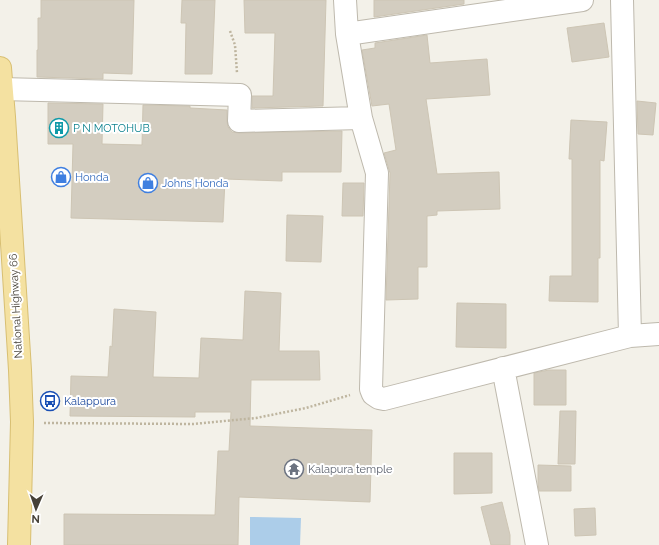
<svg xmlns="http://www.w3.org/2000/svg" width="659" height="545" font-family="Raleway,sans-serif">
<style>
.water{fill:#accde9}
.building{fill:#d3cdc0;stroke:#cdc5b4}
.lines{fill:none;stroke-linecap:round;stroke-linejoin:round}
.street-casing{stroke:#beb9ad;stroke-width:24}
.primary-casing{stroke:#d8bf72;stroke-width:24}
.path{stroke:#beb59f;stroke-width:2.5;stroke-dasharray:2 2;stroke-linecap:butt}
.street{stroke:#fff;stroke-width:22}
.primary{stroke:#f4e1a1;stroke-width:22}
.labels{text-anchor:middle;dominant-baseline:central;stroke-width:4;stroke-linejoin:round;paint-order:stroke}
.culture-label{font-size:11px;fill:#0d838f;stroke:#fff;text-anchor:start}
.shop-label{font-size:11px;fill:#366cbe;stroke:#fff;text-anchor:start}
.street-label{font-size:11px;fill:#464138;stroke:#fff}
.transit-label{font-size:11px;fill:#164399;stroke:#fff;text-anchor:start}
.worship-label{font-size:11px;fill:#5b616d;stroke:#fff;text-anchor:start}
</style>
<rect width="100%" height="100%" fill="#f3f1e9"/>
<path class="water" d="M250,517l51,1 -1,27h-50z"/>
<path class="building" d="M41,0h93l-2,74 -29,-1v6l-66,-2v-27h1v-32h3z
M182,0h33l-3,74h-27l1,-51h-5z
M244,0h82l-3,106 -71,2v-12h21l2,-63h-30z
M374,0h90v4l-90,13z
M604,23l5,34 -37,5 -5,-34z
M427,35l3,28 57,-4 3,36 -64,4 11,75 62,-2 1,37 -63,2v4l-10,1v51h-9v32l-32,1 4,-127 -6,-20 12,-3 -7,-46 -17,2 -10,-56 13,-2v-5z
M637,101l19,2 -3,32 -15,-1z
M48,103l55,1 -1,40 40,1 1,-40 47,1v2l37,2v11l1,6 4,5 7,1 103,-2 -1,41h-59v9l-57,-2 -2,43 -152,-4 2,-74h-25z
M571,120l36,2 -3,39 -4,-1v98h-2v44l-49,-1 1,-25h22v-117h-3z
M343,183h21l-1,33h-21z
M287,215l36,1 -2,46 -35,-1z
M245,291l36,2 -2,58h40l1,29h-69l-1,46 122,4 -2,72 -131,-5 -1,48h-174v-31l151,1 3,-64h11l2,-39h-36v5l-125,-1 1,-40 37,1 2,-31 2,1 2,-38 42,3 -3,65 46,1 2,-40 42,2z
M457,303l49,1v44l-50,-1z
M549,370h17v35h-32v-32z
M560,411h16l-1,53h-17z
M454,453h38v40l-38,1z
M538,465l33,1v25h-32l-1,-8z
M502,502l8,33v10h-19l-10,-38z
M595,508l1,27 -21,1 -1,-27z"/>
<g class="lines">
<g class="street-casing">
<path id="street" d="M345,0l2,34 14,84 16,55 -6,216 2,5 6,4 5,1 246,-63
M622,0l8,336 29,-2
M347,34l235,-34
M1,89l239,6 -1,26 122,-3
M503,368l34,177"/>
</g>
<g class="primary-casing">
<path id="primary" d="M0,68l4,49 16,253 2,52 -3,123"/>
</g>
<path class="path" d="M230,31l5,14 2,28
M44,423l149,1 63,-6 50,-10 44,-13"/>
<use href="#street" class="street"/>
<use href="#primary" class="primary"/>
</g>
<defs>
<g id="building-ring" transform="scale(1)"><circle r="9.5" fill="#fff" stroke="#0f9aa8" stroke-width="1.5"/><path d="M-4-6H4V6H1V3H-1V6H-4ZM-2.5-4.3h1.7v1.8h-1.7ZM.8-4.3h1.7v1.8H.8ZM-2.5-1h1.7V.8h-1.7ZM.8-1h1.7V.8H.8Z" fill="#0f9aa8"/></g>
<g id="shop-ring" transform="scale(1)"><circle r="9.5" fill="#fff" stroke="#3f7fe0" stroke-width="1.5"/><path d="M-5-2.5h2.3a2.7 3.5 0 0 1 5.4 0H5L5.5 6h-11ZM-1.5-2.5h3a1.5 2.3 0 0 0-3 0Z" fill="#3f7fe0"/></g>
<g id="bus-ring" transform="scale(1)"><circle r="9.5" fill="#fff" stroke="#1a4fb4" stroke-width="1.5"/><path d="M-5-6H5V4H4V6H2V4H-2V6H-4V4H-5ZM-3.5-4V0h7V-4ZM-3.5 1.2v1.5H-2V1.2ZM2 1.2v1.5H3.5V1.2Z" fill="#1a4fb4"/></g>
<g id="temple-ring" transform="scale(1)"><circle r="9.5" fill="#fff" stroke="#6b7280" stroke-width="1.5"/><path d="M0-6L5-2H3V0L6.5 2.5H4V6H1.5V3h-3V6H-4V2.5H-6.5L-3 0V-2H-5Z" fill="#6b7280"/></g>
</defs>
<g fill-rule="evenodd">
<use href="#building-ring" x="59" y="128"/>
<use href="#shop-ring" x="61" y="177"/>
<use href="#shop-ring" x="148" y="183"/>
<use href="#bus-ring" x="50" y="401"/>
<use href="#temple-ring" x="294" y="469"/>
</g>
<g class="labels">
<g class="culture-label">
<text x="73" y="128">P N MOTOHUB</text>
</g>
<g class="shop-label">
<text x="75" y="177">Honda</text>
<text x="162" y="183">Johns Honda</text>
</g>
<g class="street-label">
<text transform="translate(16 306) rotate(-93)">National Highway 66</text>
</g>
<g class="transit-label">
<text x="64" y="401">Kalappura</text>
</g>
<g class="worship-label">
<text x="308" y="469">Kalapura temple</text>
</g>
</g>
<g transform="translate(36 509) rotate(182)" stroke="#ffffff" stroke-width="3" paint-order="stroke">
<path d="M0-3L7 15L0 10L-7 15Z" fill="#464138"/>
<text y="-6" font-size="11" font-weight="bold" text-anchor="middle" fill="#464138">N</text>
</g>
</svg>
